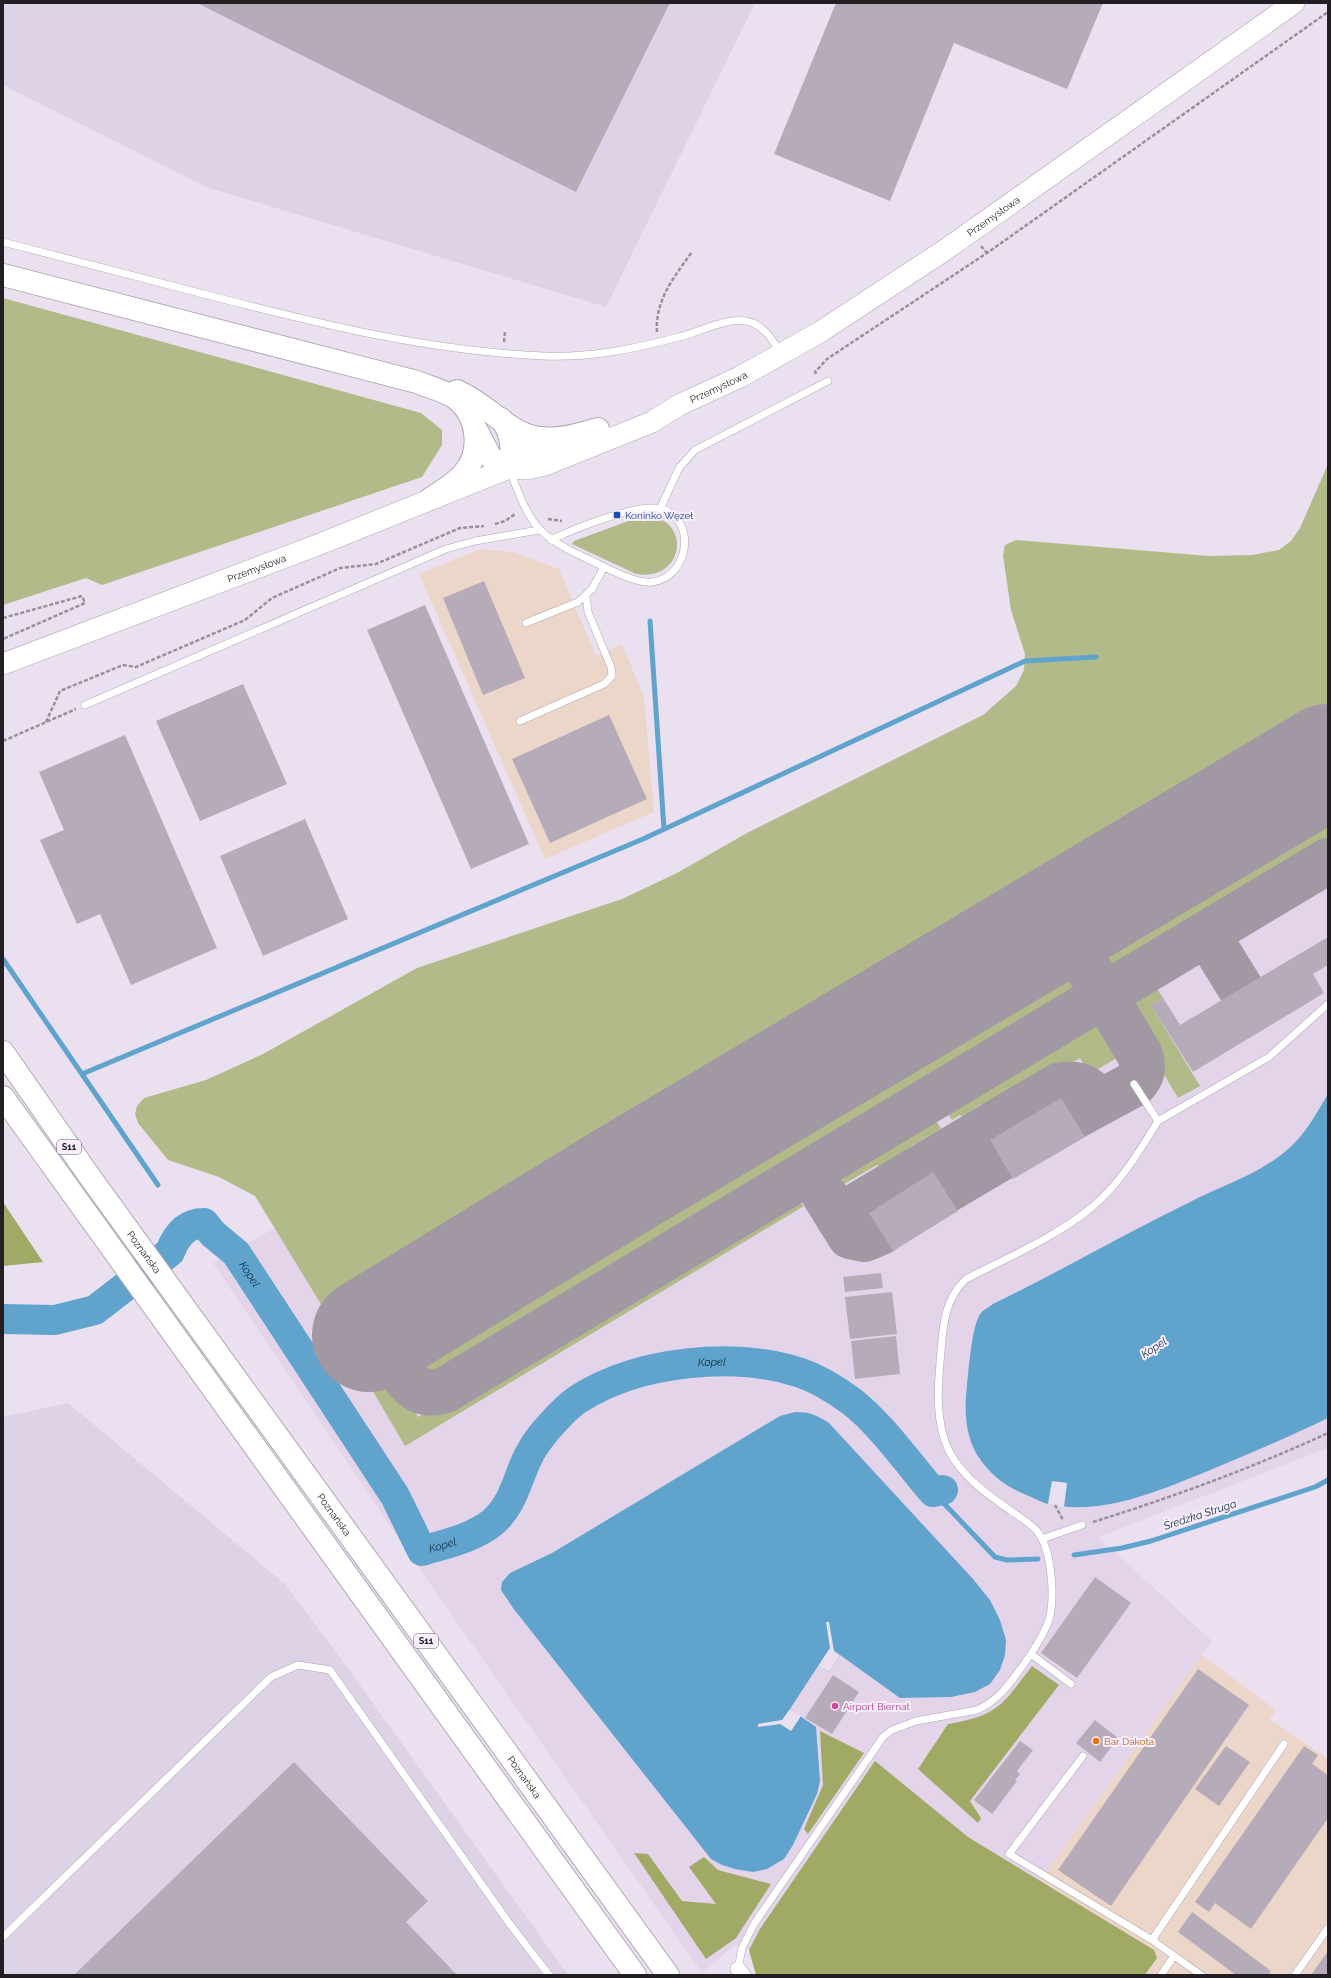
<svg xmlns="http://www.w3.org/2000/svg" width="1331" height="1978" font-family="Raleway,sans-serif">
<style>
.commercial{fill:#ecd6c9}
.industrial{fill:#ded2e6}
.built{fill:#e3d4e9}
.green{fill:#b3ba89}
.forest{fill:#a1aa65}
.water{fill:#60a4ce}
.pier{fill:#ebe0ef}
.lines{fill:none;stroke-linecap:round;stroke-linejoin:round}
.stream{stroke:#60a4ce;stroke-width:5}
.river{stroke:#60a4ce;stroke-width:30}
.taxiway{stroke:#a198a4;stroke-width:46}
.runway{stroke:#a198a4;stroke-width:114}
.building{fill:#b5abb9}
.lane-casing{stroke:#b0a6b4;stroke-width:8}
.street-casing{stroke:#b0a6b4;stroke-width:16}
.secondary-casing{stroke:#b0a6b4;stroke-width:22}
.highway-casing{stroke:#b0a6b4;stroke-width:24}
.path{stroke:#98909b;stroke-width:2.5;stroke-dasharray:4 2;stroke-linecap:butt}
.lane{stroke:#fff;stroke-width:7}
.street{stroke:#fff;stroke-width:15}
.secondary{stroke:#fff;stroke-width:21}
.highway{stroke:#fff;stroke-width:22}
.transit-dot{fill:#1a4fb4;stroke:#f8eefd;stroke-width:1.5}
.hotel-dot{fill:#d1479c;stroke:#f8eefd;stroke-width:1.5}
.food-dot{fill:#e8710a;stroke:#f8eefd;stroke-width:1.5}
.labels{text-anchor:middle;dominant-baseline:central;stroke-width:4;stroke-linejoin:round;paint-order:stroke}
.shield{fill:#f8eefd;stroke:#625c64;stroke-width:1}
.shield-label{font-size:9px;font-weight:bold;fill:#221e23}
.street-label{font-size:10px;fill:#221e23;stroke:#f8eefd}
.transit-label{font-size:10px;fill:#164399;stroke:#f8eefd;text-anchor:start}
.hotel-label{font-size:10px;fill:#b23c85;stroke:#f8eefd;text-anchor:start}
.food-label{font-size:10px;fill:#c56008;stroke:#f8eefd;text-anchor:start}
.water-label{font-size:11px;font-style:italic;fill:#0e2d3f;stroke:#f8eefd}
</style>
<rect width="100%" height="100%" fill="#ebe0ef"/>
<path class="commercial" d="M481,549l33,3 45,17 37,87 26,-12 22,53 10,115 -109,47 -126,-285z
M1202,1655l74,55 -6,9 58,40v216h-183l12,-17 -117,-78z"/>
<path class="industrial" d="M3,3h752l-149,304 -400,-120 -203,-102z
M68,1403l217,181 52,69 231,322h-565v-558z"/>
<path class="built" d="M1328,596v852l-230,89 114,104 -172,239 114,70 3,8 -12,17h-389l-7,-25 -14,-5 -33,28 -297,-425 -192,-285 62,-35z"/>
<path class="green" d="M3,298l418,115 21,17v15l-20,32 -320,108 -16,-7 -83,27z
M1328,464v267l-864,517 -131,76 -78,-128 -36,-19 -51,-17 -30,-37 -3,-9 2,-8 7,-8 62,-18 57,-26 154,-86 205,-69 55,-26 70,-40 236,-118 33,-29 8,-16 1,-16 -14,-44 -8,-55 2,-10 11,-5 193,16 43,-1 27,-5 12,-9 9,-13z
M642,516c51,-2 44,67 -6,58l-64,-30 2,-3z
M1328,786v63l-213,128 -11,-3 -18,-30 3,-15z
M1053,951l16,4 18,30 -3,10 -643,384c-21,3 -28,-8 -38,-24l4,-18z
M1144,983l11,2 8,13 -12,7 49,81 -22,12 -48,-81 5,-3 -4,-2 -3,1 -6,-8 3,-11z
M1094,1012l10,3 20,31 -4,10 -30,18 -10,-16 -91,55 -7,-9 -20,13 -2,-2 -8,5 -5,-9 1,-11z
M925,1113l9,4 7,12 -31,18 6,10 -68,40 -3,-8 35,-20 -3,-4 -33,19 -6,-19z
M790,1193l14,13 -399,240 -47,-80 10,-2 18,1 32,52z"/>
<path class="forest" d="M3,1202l40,60 -40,4z
M1032,1666l27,19 -89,116 11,17 -3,5 -60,-54 30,-45c51,-9 54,-19 84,-58z
M820,1731l44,22 -56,81 -4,-5 19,-44z
M875,1761l93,76 186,113 3,8 -12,17h-389l-7,-25 11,-21z
M634,1853l14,1 34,47 34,3 -27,-37 15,-10 14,13 53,14 -35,54 -30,21z"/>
<path class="water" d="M1328,1094v324c-37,18 -75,34 -113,50 -49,20 -112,49 -166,36 -7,-1 -13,-5 -20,-8 -12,-5 -23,-10 -33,-19 -26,-23 -32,-48 -30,-81 2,-18 5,-71 15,-83 3,-4 9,-6 12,-9 66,-32 129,-69 195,-101 33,-17 70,-28 99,-53 18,-15 29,-36 41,-56z
M795,1412c14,0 22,3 34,11l144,156 17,21 10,20 6,20 -1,15 -5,15 -10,14 -15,8 -24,5 -51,1 -60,-43 -11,17 -11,-6 -28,43 26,18 4,54 -3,13 -24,51 -9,14 -17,10 -14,3 -18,-3 -13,-4 -11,-6 -198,-251 -12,-18 1,-8 8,-9 42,-20 228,-137z"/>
<path class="pier" d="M1052,1481l15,2 -3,24 -16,-3z
M826,1622h3l5,29 6,4 -11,17 -11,-6 12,-18z
M790,1709l11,7 -10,15 -11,-7 -22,3v-3l24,-4z"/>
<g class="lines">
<path class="stream" d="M650,621l14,208
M3,959l155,226
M82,1074l561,-235 382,-178 71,-4
M933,1492l62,65 12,3 31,-1
M1074,1555l48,-7 29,-7 164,-54 13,-7"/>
<path class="river" id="s1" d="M3,1319l52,1 40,-10 75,-58c6,-16 16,-29 34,-29l9,11 23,19 159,243 27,55c23,-7 52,-13 71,-29 21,-18 24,-44 36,-67 7,-14 17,-25 27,-36 7,-7 15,-16 24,-21 59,-37 154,-47 221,-25 17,6 35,17 50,28 28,21 58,63 82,91l10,-2"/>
<path class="taxiway" d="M1060,921l80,134c4,12 3,20 -6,29l-61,33
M1207,934l34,55
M945,1191l56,-33
M824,1194l26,42 14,3 17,-7
M838,1217l220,-131c18,-4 31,1 41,17
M400,1317c-6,5 -13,11 -14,20 -1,10 5,18 10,26 12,20 22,36 49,27l883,-529"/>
<path class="runway" d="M369,1335l252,-154 707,-420"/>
</g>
<path class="building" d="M197,3h473l-94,189z
M836,3h267l-36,86 -113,-46 -64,158 -116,-47z
M484,581l41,97 -42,17 -40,-97z
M425,605l104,239 -58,25 -104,-239z
M243,684l44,100 -87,37 -44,-100z
M609,715l38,84 -97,44 -38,-84z
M125,735l92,213 -86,37 -31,-71 -23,10 -37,-84 24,-10 -25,-58z
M305,819l43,100 -85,37 -43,-100z
M1328,937v28l-15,9 11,19 -131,79 -42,-67 12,-7 17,27z
M1061,1098l24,39 -72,42 -23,-39z
M933,1172l25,39 -65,40 -24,-38z
M881,1273l2,15 -38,4 -2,-15z
M892,1292l5,42 -47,5 -5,-42z
M896,1336l4,38 -45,5 -4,-38z
M1095,1577l36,26 -54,75 -36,-25z
M1198,1669l51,36 -138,201 -53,-36z
M833,1675l26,17 -27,42 -27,-16z
M1095,1720l23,18 -18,24 -24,-19z
M1020,1741l13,9 -16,21 3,3 -5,6 2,1 -25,33 -18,-14z
M1226,1746l24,16 -31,44 -24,-17z
M1304,1746l14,9 -6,9 16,11v43l-77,111 -36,-26 -6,9 -14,-10z
M294,1762l134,139 -22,21 51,53h-383z
M1192,1912l79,59 -3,4h-32l-58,-43z
M1328,1951v24h-17z"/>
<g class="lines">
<g class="lane-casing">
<path id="lane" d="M3,242c72,18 144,37 216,56 109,28 212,53 324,58 47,2 91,-7 136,-19 21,-5 45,-19 67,-16 17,3 27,18 34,32
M510,471c22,57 26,64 82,90 15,7 44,23 60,21 37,-4 46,-63 9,-73 -23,-6 -88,20 -110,31
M660,509l19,-41 16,-18 133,-69
M526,623l52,-21 14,-13 12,-22
M85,705l361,-156 29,-8 64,-11
M520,721l84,-37 8,-8 -1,-9 -23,-55 -2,-16
M1158,1121l111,-64 59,-53
M1042,1539l40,-14
M1071,1684l-40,-30c7,-11 14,-22 18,-34 6,-22 3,-71 -12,-89 -7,-8 -17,-14 -26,-20 -24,-17 -46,-32 -61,-58 -16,-30 -12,-70 -9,-102 2,-26 4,-53 25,-72 40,-21 90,-42 125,-71 28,-23 48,-56 67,-87l-24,-37
M1083,1756l-74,98 143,86 132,-196
M3,1937l268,-260 27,-12 32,5 179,253 40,52
M1152,1940l49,35
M738,1969l4,-21 12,-24 129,-187 9,-7 24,-9 61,-11c25,-11 38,-34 54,-56
M1161,1975l13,-19
M1295,1975l33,-47"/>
</g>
<g class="street-casing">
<path id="street" d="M738,1969l5,6"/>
</g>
<g class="secondary-casing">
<g id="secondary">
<path id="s2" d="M509,468l18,1 18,-4 107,-43 27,-17 61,-28 80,-45 125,-82 349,-247"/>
<path id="s3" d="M3,664l317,-120 189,-76 20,-16 34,-12"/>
</g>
</g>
<g class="highway-casing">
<g id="highway">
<path d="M3,275l414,107c12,5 25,8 37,15 24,17 29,54 10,76 -9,11 -22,18 -34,26"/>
<path d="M457,391c20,9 36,24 54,36 26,19 58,11 87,2"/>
<path d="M476,429l15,29 18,10c4,-19 4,-33 -8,-49"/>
<path id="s4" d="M3,1052l87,125 578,798"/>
<path d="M3,1097l632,878"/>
</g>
</g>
<path class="path" d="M981,246l6,7
M657,332c-2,-32 17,-55 35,-80
M504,342l1,-10
M816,374l-1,-2 12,-13 160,-106 341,-241
M548,519l14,2
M495,524l10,-3 10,-7
M3,618l79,-22 3,7 -82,36
M46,722l14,-31 63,-26 13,2 109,-47 27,-22 68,-30 36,-4 84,-36 24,-2
M3,741l73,-32
M1055,1505l8,15
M1093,1522c80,-25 159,-54 235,-89"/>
<use href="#lane" class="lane"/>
<use href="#street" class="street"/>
<use href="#secondary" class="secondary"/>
<use href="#highway" class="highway"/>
</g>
<rect class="transit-dot" x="613" y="511" width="8" height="8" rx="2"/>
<circle class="hotel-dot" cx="835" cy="1706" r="4"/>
<circle class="food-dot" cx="1096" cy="1741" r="4"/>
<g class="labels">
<g class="shield">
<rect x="57" y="1140" width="24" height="14" rx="3"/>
<rect x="414" y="1634" width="24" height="14" rx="3"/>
</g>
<g class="shield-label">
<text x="69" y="1147">S11</text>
<text x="426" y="1641">S11</text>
</g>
<g class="street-label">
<text stroke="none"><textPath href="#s2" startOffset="551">Przemysłowa</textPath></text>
<text stroke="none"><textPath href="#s2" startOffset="227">Przemysłowa</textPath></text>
<text stroke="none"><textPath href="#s3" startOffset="271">Przemysłowa</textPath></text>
<text stroke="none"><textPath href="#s4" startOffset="245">Poznańska</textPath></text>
<text stroke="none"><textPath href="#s4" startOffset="569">Poznańska</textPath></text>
<text stroke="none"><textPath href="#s4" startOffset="893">Poznańska</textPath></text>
</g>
<g class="transit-label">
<text x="625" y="515">Koninko Węzeł</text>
</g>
<g class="hotel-label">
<text x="843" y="1706">Airport Biernat</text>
</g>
<g class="food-label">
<text x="1104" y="1741">Bar Dakota</text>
</g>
<g class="water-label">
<text stroke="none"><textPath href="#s1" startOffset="305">Kopel</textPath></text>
<text transform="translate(1154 1348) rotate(-33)">Kopel</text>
<text stroke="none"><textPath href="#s1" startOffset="1001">Kopel</textPath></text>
<text transform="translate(1200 1515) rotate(-18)">Średzka Struga</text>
<text stroke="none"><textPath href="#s1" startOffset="653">Kopel</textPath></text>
</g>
</g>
<rect width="1331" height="1978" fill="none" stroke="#221e23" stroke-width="8"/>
</svg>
